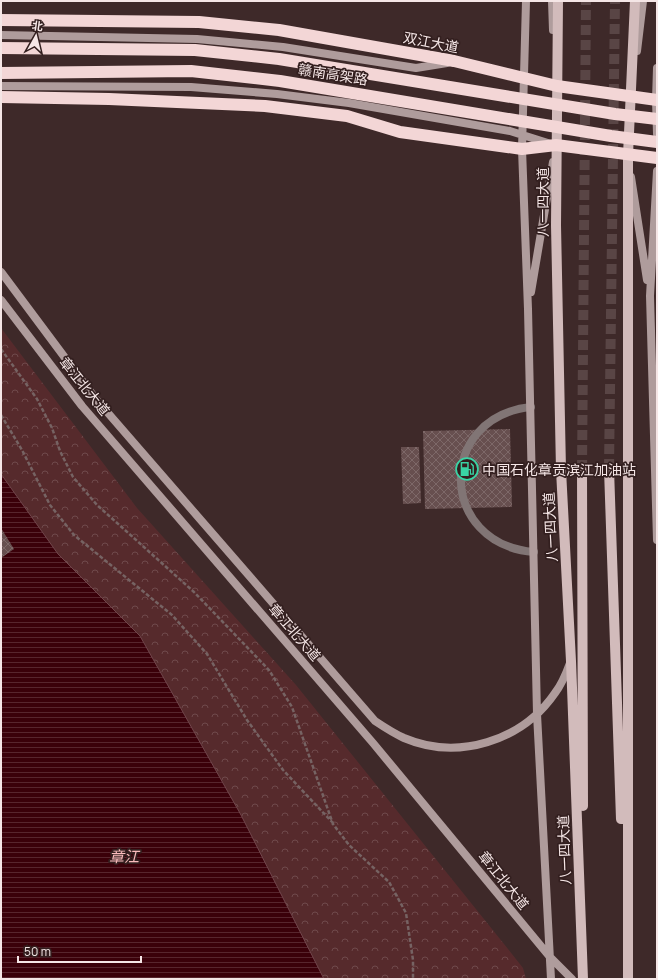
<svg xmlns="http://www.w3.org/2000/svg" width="658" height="980" font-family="Manrope,'Noto Sans SC',sans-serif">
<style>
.forest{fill:url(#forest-crowns)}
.water{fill:url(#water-rules);stroke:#72454b}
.building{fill:url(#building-cross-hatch)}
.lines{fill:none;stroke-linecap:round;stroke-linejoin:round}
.primary-tunnel{stroke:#594545;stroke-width:10;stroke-dasharray:10 5;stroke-linecap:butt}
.path{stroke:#766363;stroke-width:2.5;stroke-dasharray:4 2;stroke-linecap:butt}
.lane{stroke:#817575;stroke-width:8}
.secondary{stroke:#af9c9c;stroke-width:8}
.primary{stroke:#d2bbbb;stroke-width:10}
.highway{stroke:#f3d6d6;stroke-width:12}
.labels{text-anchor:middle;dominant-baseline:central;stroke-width:3.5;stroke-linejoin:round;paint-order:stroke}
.street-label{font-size:14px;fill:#f5e6e6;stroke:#331f1f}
.poi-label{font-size:14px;fill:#f5e6e6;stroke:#331f1f;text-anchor:start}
.water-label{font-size:15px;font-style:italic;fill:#fabbbc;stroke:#331f1f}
</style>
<defs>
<pattern id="forest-crowns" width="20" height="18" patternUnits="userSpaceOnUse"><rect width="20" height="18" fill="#562a2c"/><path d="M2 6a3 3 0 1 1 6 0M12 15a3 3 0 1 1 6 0" fill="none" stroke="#6f494b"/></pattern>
<pattern id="water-rules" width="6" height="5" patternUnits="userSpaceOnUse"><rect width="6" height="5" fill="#3a0009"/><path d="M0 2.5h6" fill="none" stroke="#57252d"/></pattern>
<pattern id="building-cross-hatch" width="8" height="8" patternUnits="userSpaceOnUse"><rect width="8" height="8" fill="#674f4f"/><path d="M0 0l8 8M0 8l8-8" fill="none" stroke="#7d6868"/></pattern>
</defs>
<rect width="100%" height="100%" fill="#3e2929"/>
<path class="forest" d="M1,328l136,180 159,177 208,259 19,24 3,11h-202l-83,-164 -101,-179 -82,-82 -57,-80z"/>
<path class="water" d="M1,474l57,80 82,82 101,179 83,164h-323z"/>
<path class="building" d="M510,429l2,78 -87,2 -2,-78z
M401,447h18l2,56 -18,1z
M1,528l13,21 -13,9z"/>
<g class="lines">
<path class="primary-tunnel" d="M609,469l6,-468
M582,470l4,-469"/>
<path class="path" d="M1,349l36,50 15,29 8,23 13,26 24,28 97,87 75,78 23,37 41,117 16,21 40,37 17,31 7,47v19
M1,415l21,35 28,55 24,30 98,80 35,39 40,66 36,50 49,52"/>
<path class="lane" d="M531,407c-95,10 -93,137 3,145"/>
<path class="secondary" d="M526,1l-4,148 6,160 9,405 14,265
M552,1l1,29
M1,35l196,4 86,8 133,21 31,-5
M637,51l6,-50
M657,68l-1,32 1,34
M1,86l190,1 86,7 72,9 161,28 41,13
M657,171l-7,125 7,244
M631,177l16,103
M1,272l94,126 280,323c9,6 18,12 29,17 54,23 118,3 151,-45 7,-9 11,-19 15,-30
M531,292l22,-130
M1,300l81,106 291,337 177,214 22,22"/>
<path class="primary" d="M558,1l-2,224 5,245 10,191 12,318
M609,469l12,350
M582,470l1,336
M628,979v-824l7,-154"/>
<path class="highway" d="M1,20l198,2 80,8 175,31 103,25 100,14
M1,48l194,2 84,9 336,55 42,5
M1,73l190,-2 89,10 331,55 46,6
M1,97l108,2 156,7 82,10 53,16 122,17 34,-4 101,13"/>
</g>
<defs>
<g id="fuel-ring" transform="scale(1.15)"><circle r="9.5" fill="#331f1f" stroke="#39d4a5" stroke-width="1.5"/><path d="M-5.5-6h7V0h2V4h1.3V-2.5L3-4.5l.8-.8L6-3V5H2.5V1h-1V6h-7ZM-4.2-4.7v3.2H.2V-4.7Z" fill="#39d4a5"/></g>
</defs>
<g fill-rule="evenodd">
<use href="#fuel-ring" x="467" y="469"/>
</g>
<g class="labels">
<g class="street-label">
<text transform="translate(431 42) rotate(11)">双江大道</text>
<text transform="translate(333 74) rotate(9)">赣南高架路</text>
<text transform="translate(542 202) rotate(-90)">八一四大道</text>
<text transform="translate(85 386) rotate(51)">章江北大道</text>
<text transform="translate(550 527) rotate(-93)">八一四大道</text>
<text transform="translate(295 632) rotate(49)">章江北大道</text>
<text transform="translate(564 850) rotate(-92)">八一四大道</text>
<text transform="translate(504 880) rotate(51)">章江北大道</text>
</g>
<g class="poi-label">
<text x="482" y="469">中国石化章贡滨江加油站</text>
</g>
<g class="water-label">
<text x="124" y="856">章江</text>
</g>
</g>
<rect width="658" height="980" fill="none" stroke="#f5e6e6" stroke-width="4"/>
<g transform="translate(36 36) rotate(8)" stroke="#331f1f" stroke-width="3" paint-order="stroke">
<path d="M0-3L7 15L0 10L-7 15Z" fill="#f5e6e6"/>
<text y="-6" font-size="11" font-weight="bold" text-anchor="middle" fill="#f5e6e6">北</text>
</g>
<path d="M18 956v6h123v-6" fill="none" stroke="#f5e6e6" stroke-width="2"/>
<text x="24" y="956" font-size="12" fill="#f5e6e6" stroke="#331f1f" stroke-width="3" paint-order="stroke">50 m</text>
</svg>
